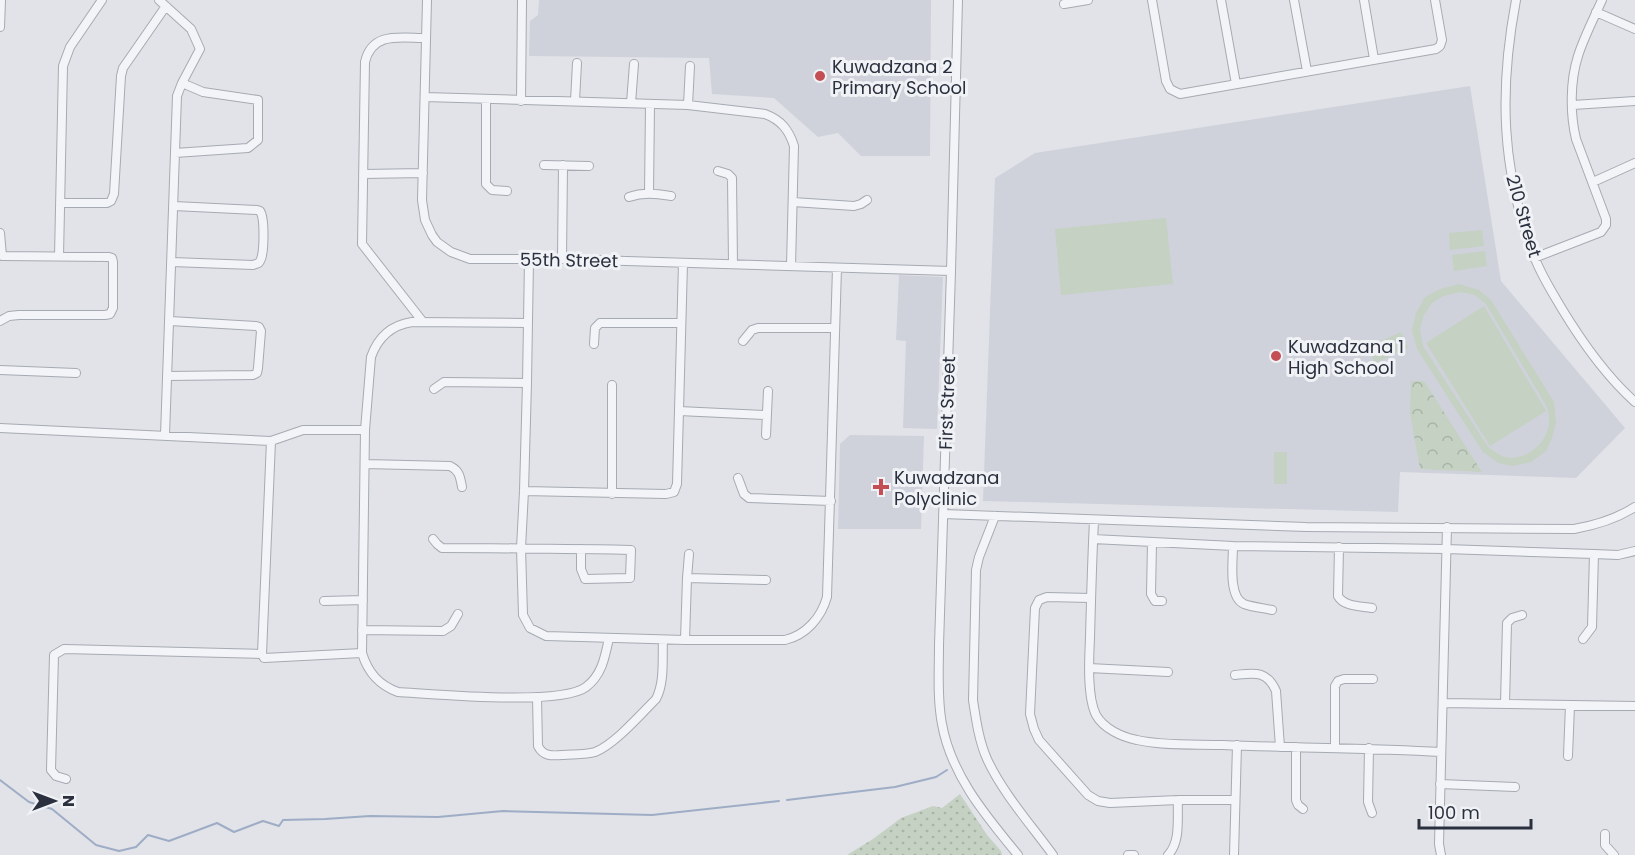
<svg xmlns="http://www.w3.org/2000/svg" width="1635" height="855" font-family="Poppins,sans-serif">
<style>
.built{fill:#cfd2da}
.forest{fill:url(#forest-crowns)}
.park{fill:url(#park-dots)}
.pitch{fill:#c5d1c2;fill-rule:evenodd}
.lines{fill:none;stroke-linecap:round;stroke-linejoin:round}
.stream{stroke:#9eadc5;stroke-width:2}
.minor-casing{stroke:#a6aab2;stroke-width:10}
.minor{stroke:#f3f4f7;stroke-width:8}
.poi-dot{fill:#c34f55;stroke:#f0f2f6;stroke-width:2}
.labels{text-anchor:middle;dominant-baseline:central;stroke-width:6;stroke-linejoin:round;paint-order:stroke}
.poi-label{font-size:18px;fill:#2a303e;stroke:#f0f2f6;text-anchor:start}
.street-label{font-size:18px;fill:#2a303e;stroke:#f0f2f6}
</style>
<defs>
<pattern id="forest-crowns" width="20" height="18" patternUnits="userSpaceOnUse" patternTransform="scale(1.5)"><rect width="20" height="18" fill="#c5d1c2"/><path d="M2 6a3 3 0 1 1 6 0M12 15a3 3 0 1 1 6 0" fill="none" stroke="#a9b4a8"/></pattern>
<pattern id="park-dots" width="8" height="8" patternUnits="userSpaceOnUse" patternTransform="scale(1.5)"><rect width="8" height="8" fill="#c5d1c2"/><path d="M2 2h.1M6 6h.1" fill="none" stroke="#a9b4a8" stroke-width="1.8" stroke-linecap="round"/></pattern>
</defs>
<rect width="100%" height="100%" fill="#e1e3e8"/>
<path class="built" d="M539,0h392l-1,156h-69l-23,-23 -20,4 -44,-39 -62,-4 -3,-36 -180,-2 1,-35 8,-6z
M1470,86l31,195 124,147 -49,50 -176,-6 -2,40 -415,-11 12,-323 40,-25z
M899,275l44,2 -6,152 -34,-1 3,-87 -10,-1z
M850,435l74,1 -3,93h-83l2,-85z"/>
<path class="forest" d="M1411,381h13l58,91 -62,-3 -10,-56z"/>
<path class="park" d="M960,794l27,41 14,16 1,4h-155l26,-16 28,-21 32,-12 9,2z"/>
<path class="pitch" d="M1166,218l7,66 -112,11 -6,-66z
M1482,230l2,16 -34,4 -1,-17z
M1485,251l2,15 -33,5 -2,-16z
M1459,284l20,6 12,10 63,102 2,21 -4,15 -6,13 -15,11 -18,4 -15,-3 -15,-11 -66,-103 -5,-19 4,-17 9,-16 15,-8zM1461,292l14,3 11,9 61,103c1,5 3,10 2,15 -1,21 -23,40 -44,35 -6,-2 -11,-6 -17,-10l-65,-101 -3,-17 4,-14 8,-12 11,-7z
M1484,306l62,105 -56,35 -64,-103z
M1401,332l7,16 -33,15 -7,-16z
M1274,452h13v32h-13z"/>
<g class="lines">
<path class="stream" d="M0,780l29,22 23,7 44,36 23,6 17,-4 12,-12 21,6 48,-18 17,9 29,-11 16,5 4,-6 42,-1 45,-3 68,1 65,-6 149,4 127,-14
M787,800l108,-13 41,-10 11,-7"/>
<g class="minor-casing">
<path id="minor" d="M159,0l32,29 9,20 -18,34 -5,13 -12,339
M427,0l-5,200 3,20 7,15 5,7 14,10 19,7h92l389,12
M958,0l-7,271 -12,374c0,26 -2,53 3,79 9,51 44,92 76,131
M1152,0l14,81 4,8 10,5 256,-45 4,-3 2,-6 -7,-40
M1221,0l15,84
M1294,0l13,71
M1364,0l10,59
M1516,0c-17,90 -15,170 18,256 7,19 18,36 28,53 20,33 44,67 73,93
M1064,4l24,-4
M1596,12l39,17
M0,27l1,-27
M425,97l263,8 77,9c16,6 24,16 29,32l-3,120
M486,100v84l6,6 15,1
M521,101l1,-101
M575,101l2,-38
M631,103l3,-39
M688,105l2,-39
M1573,105l62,-4
M175,153l73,-5 10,-8v-40l-55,-8 -21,-9
M544,165l45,1
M718,171l10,3 4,4 1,86
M363,174l60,-1
M1593,182l42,-19
M649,193l1,-89
M629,197c15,-5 28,-3 42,-1
M793,202l61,4 7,-2 6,-4
M60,203h47l4,-2 3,-7 7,-118 2,-8 43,-62
M0,233l2,23 107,1 3,1 1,4v46l-3,6 -5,1h-86l-10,1 -9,5
M59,256l4,-190 7,-19 32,-47
M1534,258l67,-26 5,-7v-6l-30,-80c-6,-25 -6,-58 2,-83 6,-19 16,-38 24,-56
M562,259l1,-94
M529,260l-2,123 -3,108 -3,57 2,67 7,13 16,8 139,4h100c21,-5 36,-22 42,-43l10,-329
M172,262l81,3c5,-2 6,-1 8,-6 3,-8 4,-41 -1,-48l-3,-1 -83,-4
M423,322l-61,-78 3,-182c7,-31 36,-24 61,-24
M527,323l-115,-1c-20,3 -34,15 -41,35l-6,73 -3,223c6,20 17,32 36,39 36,2 163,14 188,-5 16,-12 19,-30 23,-49
M743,341l9,-11 6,-2h77
M594,344l1,-16 5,-5h81
M0,370l76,3
M167,376l86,-1 4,-2 1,-5 3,-37 -2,-4 -3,-1 -86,-5
M434,389l10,-7 83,1
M679,411l87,4
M0,428l271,13 32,-11h62
M766,435l2,-44
M271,441l-9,213 2,4 98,-5
M365,464l85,2c10,5 10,11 12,21
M738,478l6,16 5,4 82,3
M524,491l142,3 8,-2 3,-8 6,-221
M612,494v-109
M943,514l363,13 268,2c23,-4 42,-10 61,-22
M995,516l-16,41 -3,13 -3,130c3,20 6,41 14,59 15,33 44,66 66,96
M1094,521c-2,39 -3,78 -4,117 -1,21 -3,59 6,77 8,14 26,22 41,25 26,6 60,4 86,5 73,3 146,3 218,7
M433,539l4,5 5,4c63,0 126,1 189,2l-1,28 -45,1 -4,-10v-20
M1093,539l140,7 213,3 148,5 24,1 17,-4
M1152,543l-1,51 4,7h7
M1233,546c0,15 -5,51 11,58 8,3 19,4 28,6
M1339,547l-1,49c6,11 23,10 34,12
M687,578l2,-24
M1091,598l-44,-1 -8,3 -4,8 -5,106 4,15 5,11 49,55 10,6 12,2 68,-3h57
M324,601l39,-1
M362,630l81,1 8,-5 7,-12
M1583,639l9,-12 2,-73
M685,640l2,-62 79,2
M1089,668l79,4
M1235,675c19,-2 32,-5 41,16l4,56
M537,697l1,49c5,10 13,10 24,9 10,-1 23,0 33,-3 19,-7 46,-38 61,-53 9,-17 6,-41 7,-59
M1444,703l191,3
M1505,704l2,-81 5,-5 10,-3
M1296,747v53l2,5 5,4
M1335,747v-61l3,-5 6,-2h29
M1369,748l-1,54 4,11
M1568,756l2,-51
M66,779l-10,-3 -5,-6 3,-115 10,-6 198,5
M1440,784l75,3
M1605,834v11l9,10
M1128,855h6
M1168,855c13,-13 9,-37 10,-55
M1234,855l3,-110
M1441,855l-2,-11 8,-317"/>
</g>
<use href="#minor" class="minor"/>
</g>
<g class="poi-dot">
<circle cx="820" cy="76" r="6"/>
<circle cx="1276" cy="356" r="6"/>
<path d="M878 478h6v6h6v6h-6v6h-6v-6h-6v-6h6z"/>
</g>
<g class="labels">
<g class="poi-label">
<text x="832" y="66">Kuwadzana 2<tspan x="832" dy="21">Primary School</tspan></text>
<text x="1288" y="346">Kuwadzana 1<tspan x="1288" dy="21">High School</tspan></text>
<text x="894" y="477">Kuwadzana<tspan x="894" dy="21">Polyclinic</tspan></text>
</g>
<g class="street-label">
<text transform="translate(1524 216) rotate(74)">210 Street</text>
<text transform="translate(569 260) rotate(1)">55th Street</text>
<text transform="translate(947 403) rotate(-88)">First Street</text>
</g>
</g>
<g transform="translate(54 801) rotate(90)" stroke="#f0f2f6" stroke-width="4.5" paint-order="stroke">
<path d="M0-4.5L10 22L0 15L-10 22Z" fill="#2a303e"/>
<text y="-9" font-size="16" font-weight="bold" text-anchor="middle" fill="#2a303e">N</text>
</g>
<path d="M1419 819v9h112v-9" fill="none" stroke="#2a303e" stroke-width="3"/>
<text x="1428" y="819" font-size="18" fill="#2a303e" stroke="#f0f2f6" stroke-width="4.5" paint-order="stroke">100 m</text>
</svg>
